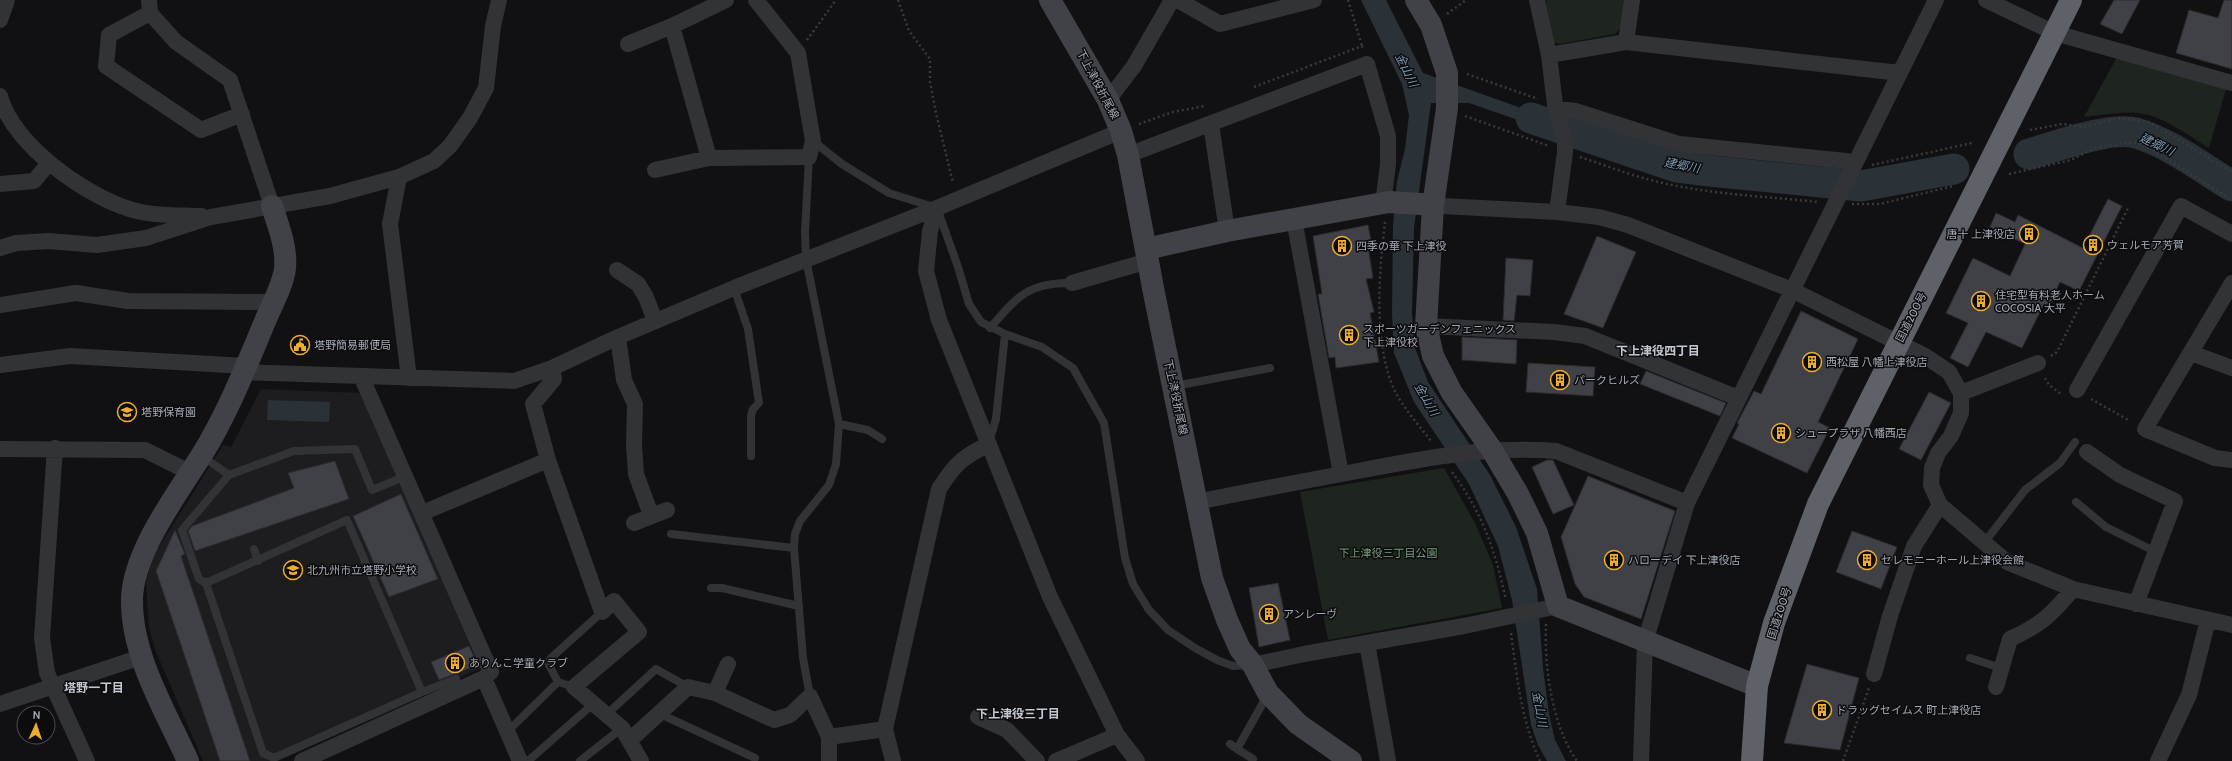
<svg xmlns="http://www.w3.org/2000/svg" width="2232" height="761" font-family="Cabin,'Noto Sans JP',sans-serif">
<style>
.built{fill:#1d1d20}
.green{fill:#1e251e}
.water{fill:#2a3238}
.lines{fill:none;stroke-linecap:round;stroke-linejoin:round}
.river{stroke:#2a3238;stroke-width:31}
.building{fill:#404146;stroke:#2b2b2f}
.path{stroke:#383a3e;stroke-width:2.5;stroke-dasharray:2 3;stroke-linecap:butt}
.lane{stroke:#323337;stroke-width:8}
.street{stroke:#323337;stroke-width:16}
.secondary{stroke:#404247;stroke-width:22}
.highway{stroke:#5e6168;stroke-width:22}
.labels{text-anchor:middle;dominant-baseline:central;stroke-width:3;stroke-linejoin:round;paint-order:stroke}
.street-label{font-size:11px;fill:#a3a8b3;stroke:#0c0c0e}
.poi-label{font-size:11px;fill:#a3a8b3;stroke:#0c0c0e;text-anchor:start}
.park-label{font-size:11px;fill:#7a9e7c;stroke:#0c0c0e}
.water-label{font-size:12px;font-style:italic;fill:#7a96ae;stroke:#0c0c0e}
.neighbourhood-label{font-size:12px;font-weight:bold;fill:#c3c7cf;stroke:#0c0c0e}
</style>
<rect width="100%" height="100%" fill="#111113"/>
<path class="built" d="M261,389l99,4 121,275 -208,93h-70l-47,-109 -7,-24 -3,-46 6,-24 71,-113 8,2z"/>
<path class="green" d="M1546,0h79l-3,27 -7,7 -55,10 -7,-2z
M2117,57l109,32 -17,59c-18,-11 -39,-27 -60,-33 -20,-5 -44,0 -65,2z
M1444,468l32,57 17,40 9,43 -174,32 -28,-148z"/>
<path class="water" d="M1361,0h25l37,73 129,46 1,13 -84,-29h-38l-17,125 -2,85 3,35 13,34 62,93 26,52 21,62 6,79 6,46 6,26 11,21h-19l-9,-16 -7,-20 -19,-125 -14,-54 -29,-62 -55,-82 -20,-49 -2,-39 1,-89 4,-44 8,-32 4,-34 -7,-31z
M268,400l62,2 -1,20 -62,-2z"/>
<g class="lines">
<path class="river" d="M1531,118l146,49 33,4 151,15 93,-17
M2029,154c26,-7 81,-28 107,-21 34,10 66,35 96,53"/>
</g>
<path class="building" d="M2114,0h26l-18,34 -22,-10z
M2224,0h8v69l-56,-16 13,-43 29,8z
M2108,199l14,7 -43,85 -19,-9 -11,24 -5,-2 -22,44 -36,-16 -18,35 -18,-9 18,-35 -22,-10 27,-55 37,18 15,-32 -35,-17 6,-14 19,9 3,-7 65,33z
M1368,225l4,21h-4l5,32 -7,1 8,33 -4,1 9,49 -43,6 -1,-11 -6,1 -11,-64h4l-9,-58z
M1597,236l39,16 -33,76 -39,-14z
M1506,258l27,2 -3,36 -13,-1 -3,26 -11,-1z
M1801,311l57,28 -40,83 12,6 -23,45 -75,-35 7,-14 -2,-1 17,-32 7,3z
M1462,337l55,3 -1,24 -54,-4z
M1528,363l67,4 -2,29 -67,-4z
M1646,371l80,32 -6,13 -80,-32z
M1929,392l22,11 -30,57 -22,-11z
M1547,460h6l21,45 -21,9 -21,-47z
M335,461l14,38 -154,52 -7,-20 4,-5 102,-38 -6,-15z
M1588,476l87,35 -34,108 -57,-22 -9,-13 -14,-47z
M401,494l37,85 -49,18 -36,-81z
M175,530l10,24 -4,2 69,205h-30l-64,-190z
M1852,531l45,16 -16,42 -45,-17z
M1278,583l12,57 -31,7 -10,-59z
M469,646l9,19 -39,15 -8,-18z
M1807,664l52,14 -19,72 -56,-7z"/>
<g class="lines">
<path class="path" d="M898,0l11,31 21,28v23l6,31 17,70
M1348,0l14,46
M1447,14l19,-14
M807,40l29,-40
M1467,74l71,25
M1254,87l108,-41 1,4
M1465,116l84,30
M1139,124l34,-12 32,-6
M2030,130l32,-6 23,3 31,-9 33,4 83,50
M1580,157c22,7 44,16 67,22 54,15 115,17 171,23
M1872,165l100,-22
M2009,174l62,-14 24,-12 38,-6 18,7 81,51
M1852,204h28l73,-18
M1385,222c-6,51 -13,129 13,175 10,16 22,30 33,44
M2051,356l6,-4 72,-146
M2045,378l4,7 12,9
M2091,399l39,22
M1452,472c31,42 43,78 54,128
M1546,624c-2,43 6,102 31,137
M1511,633c6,44 10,87 29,128
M1843,761l26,-73"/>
<path class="lane" d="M813,141l29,23 47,29 48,15 21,59 11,37 12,18 24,12 37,13 31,21 31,55 21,135 8,26 16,26 19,20 27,18 22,12 16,6 16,-1
M809,157l-4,76 1,26 33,165 -3,40 -7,21 -29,36 -5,13 -1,14 9,110 7,38
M734,288l14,41 11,74 -6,6 -2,6v41
M990,328c27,-31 38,-46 82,-45
M1175,386l95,-18
M839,424l29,6 14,9
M989,442l7,-23 9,-85
M202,456l27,19 65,-24 61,-2 17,41 34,-14
M2076,502l30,25 50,25
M671,534l123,14
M1984,543l41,-53 35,-27 15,-21
M254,549l4,12
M206,583l141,-63 75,172 -148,66 -11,-5 -57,-170 -7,-4 -17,-49 47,-55
M711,588h11l77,18
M1970,658l31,10
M574,687l-16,-5 -10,-19 3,-5 51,-46
M422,692l34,-13
M658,713l97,45
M606,715l50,-46 32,18
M508,731l50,-49
M1230,744l7,5
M1253,759l-16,-10 31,-55
M528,761l65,-57
M580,761l42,-33"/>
<path class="street" d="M149,0l1,13 26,29 54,38 42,126
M726,0l-54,26 37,132 100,-1 4,-16 -15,-88 -42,-53
M1178,0l42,24 94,-24
M1537,0l12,55 6,50 10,35v12l-8,60
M1986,0l69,33 177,50
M150,13l-41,22 -3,31 95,64 41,-16
M0,20l7,-20
M1626,42l6,-42
M628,44l44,-18
M1549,55l77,-13 274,31
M0,96c12,49 92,106 141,116 19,4 41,3 61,4
M1108,100l26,-34 38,-66
M1557,109l19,2 103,33 177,18
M1211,124l16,107
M1128,155l239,-91 21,72v28l-5,40
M655,170l54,-12
M399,177l-9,47 19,154
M0,184l34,-3 15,-18
M1423,205l134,7 42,5 29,8 164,65 133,66 24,16 12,21v20l-10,23 -13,17 -6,15 -1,17 9,20 67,57 66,27 159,36
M937,208l-7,23 -4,40 13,49 111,277 67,138 20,26
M1294,219l47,255
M0,248l16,-5 33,-2 48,4 49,-7 65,-21 119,-21 69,-19 35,-16 16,-15 20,-28 16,-30 7,-62 6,-26
M617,270l21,14 8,13 9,24
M1072,283l76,-22
M2232,283l-87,146 70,29 17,2
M0,305l76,-12 52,8 145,1
M1426,326l128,6 31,4 153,62
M618,337l6,43 11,24 -1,41 2,29 15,41
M2191,353l41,15
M0,365l70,-9 176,10
M552,368l2,11 -21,25 15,56 54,152 12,-11 25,31 -65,55 48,41 19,33
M242,372l272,9 38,-13 66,-31 116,-49 203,-80 184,-77
M361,376l130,296 -7,6
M2077,390l104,-184 51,28
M1961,393l77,-30
M55,448l-13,190 5,35 40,88
M0,449l145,1 44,22
M2087,452l33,23 55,26 -39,103
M1197,502c54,-11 107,-21 161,-31 67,-13 130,-25 198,-20l131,52
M422,513l126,-53
M634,523l33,-13
M1367,643l21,118
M728,664l-13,29 59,27 16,-5 20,-19 19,41v24
M1253,665l51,-11 160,-28 94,-20
M1874,674l16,-58 24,-70 26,-41
M1996,687l14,-48c32,-15 40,-23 63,-50
M0,704l141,-47
M978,717l29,13 30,31
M885,729l54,-240c16,-25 22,-31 50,-45
M829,737l56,-8 8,32
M630,740l58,-53 27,6
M302,761l182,-83 36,83
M1056,761l61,-26
M1641,761l4,-119 42,-139 249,-503
M2158,761l31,-66 19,-75"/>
<path class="secondary" d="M1050,0l58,100 13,31 7,24 26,138 58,285 15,42 13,29 13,16 15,28 30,31 53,37
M1416,0l15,25 16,48v35l-14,98 -7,120 7,30 19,37 40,57 26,44 19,39 21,73 199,80
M1146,249l81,-18 162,-29 32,2
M188,761c-22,-49 -56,-104 -56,-159 -1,-47 45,-108 69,-146 26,-41 46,-92 65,-137 6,-14 18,-37 19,-51 2,-22 -7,-42 -13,-62"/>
<path class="highway" d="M1752,761l5,-75 17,-63 44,-119 253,-504"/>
</g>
<defs>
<g id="building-ring" transform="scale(1)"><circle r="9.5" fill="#0c0c0e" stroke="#eead2e" stroke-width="1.5"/><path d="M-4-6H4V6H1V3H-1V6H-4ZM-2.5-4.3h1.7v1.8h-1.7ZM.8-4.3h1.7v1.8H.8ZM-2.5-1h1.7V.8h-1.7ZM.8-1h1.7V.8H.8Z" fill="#eead2e"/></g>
<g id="civic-ring" transform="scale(1)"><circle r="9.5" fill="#0c0c0e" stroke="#eead2e" stroke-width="1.5"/><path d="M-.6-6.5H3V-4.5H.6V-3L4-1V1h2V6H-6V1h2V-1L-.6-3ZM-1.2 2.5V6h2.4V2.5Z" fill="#eead2e"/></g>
<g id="school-ring" transform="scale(1)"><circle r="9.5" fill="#0c0c0e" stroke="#eead2e" stroke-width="1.5"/><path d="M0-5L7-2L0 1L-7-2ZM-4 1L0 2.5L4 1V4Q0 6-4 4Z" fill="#eead2e"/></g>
</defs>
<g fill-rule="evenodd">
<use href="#building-ring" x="2029" y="234"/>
<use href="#building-ring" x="2093" y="245"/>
<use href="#building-ring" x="1342" y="246"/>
<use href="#building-ring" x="1981" y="301"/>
<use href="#building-ring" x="1349" y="335"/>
<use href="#civic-ring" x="300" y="345"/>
<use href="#building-ring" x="1812" y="362"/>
<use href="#building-ring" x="1560" y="380"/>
<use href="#school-ring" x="127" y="412"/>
<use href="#building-ring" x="1781" y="433"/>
<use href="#building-ring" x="1614" y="560"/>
<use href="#building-ring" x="1867" y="560"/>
<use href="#school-ring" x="293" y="570"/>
<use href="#building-ring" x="1269" y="614"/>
<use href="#building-ring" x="455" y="663"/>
<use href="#building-ring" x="1822" y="710"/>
</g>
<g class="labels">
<g class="street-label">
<text transform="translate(1098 84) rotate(62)">下上津役折尾線</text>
<text transform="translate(1911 317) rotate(-63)">国道200号</text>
<text transform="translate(1176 397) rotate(78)">下上津役折尾線</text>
<text transform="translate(1779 613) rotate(-72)">国道200号</text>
</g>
<g class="poi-label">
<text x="2015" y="234" text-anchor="end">唐十 上津役店</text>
<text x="2107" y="245">ウェルモア芳賀</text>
<text x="1356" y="246">四季の華 下上津役</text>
<text x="1995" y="295">住宅型有料老人ホーム<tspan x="1995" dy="13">COCOSIA 大平</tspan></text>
<text x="1363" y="329">スポーツガーデンフェニックス<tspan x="1363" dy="13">下上津役校</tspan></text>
<text x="314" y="345">塔野簡易郵便局</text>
<text x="1826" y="362">西松屋 八幡上津役店</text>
<text x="1574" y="380">パークヒルズ</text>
<text x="141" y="412">塔野保育園</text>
<text x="1795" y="433">シュープラザ 八幡西店</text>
<text x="1628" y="560">ハローデイ 下上津役店</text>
<text x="1881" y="560">セレモニーホール上津役会館</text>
<text x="307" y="570">北九州市立塔野小学校</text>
<text x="1283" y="614">アンレーヴ</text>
<text x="469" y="663">ありんこ学童クラブ</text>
<text x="1836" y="710">ドラッグセイムス 町上津役店</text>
</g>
<g class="park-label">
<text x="1388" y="553">下上津役三丁目公園</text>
</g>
<g class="water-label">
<text transform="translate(1407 70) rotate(64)">金山川</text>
<text transform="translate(2157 144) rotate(26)">建郷川</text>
<text transform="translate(1682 165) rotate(11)">建郷川</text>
<text transform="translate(1427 399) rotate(60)">金山川</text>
<text transform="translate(1540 709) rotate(80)">金山川</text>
</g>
<g class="neighbourhood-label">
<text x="1658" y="350">下上津役四丁目</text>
<text x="94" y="687">塔野一丁目</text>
<text x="1018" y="713">下上津役三丁目</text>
</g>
</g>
<g transform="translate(36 725) rotate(3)"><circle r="19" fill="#0c0c0e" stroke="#484a50"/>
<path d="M0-3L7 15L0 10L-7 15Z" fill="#eead2e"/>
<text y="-6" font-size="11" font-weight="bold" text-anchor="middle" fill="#a3a8b3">N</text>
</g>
</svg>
